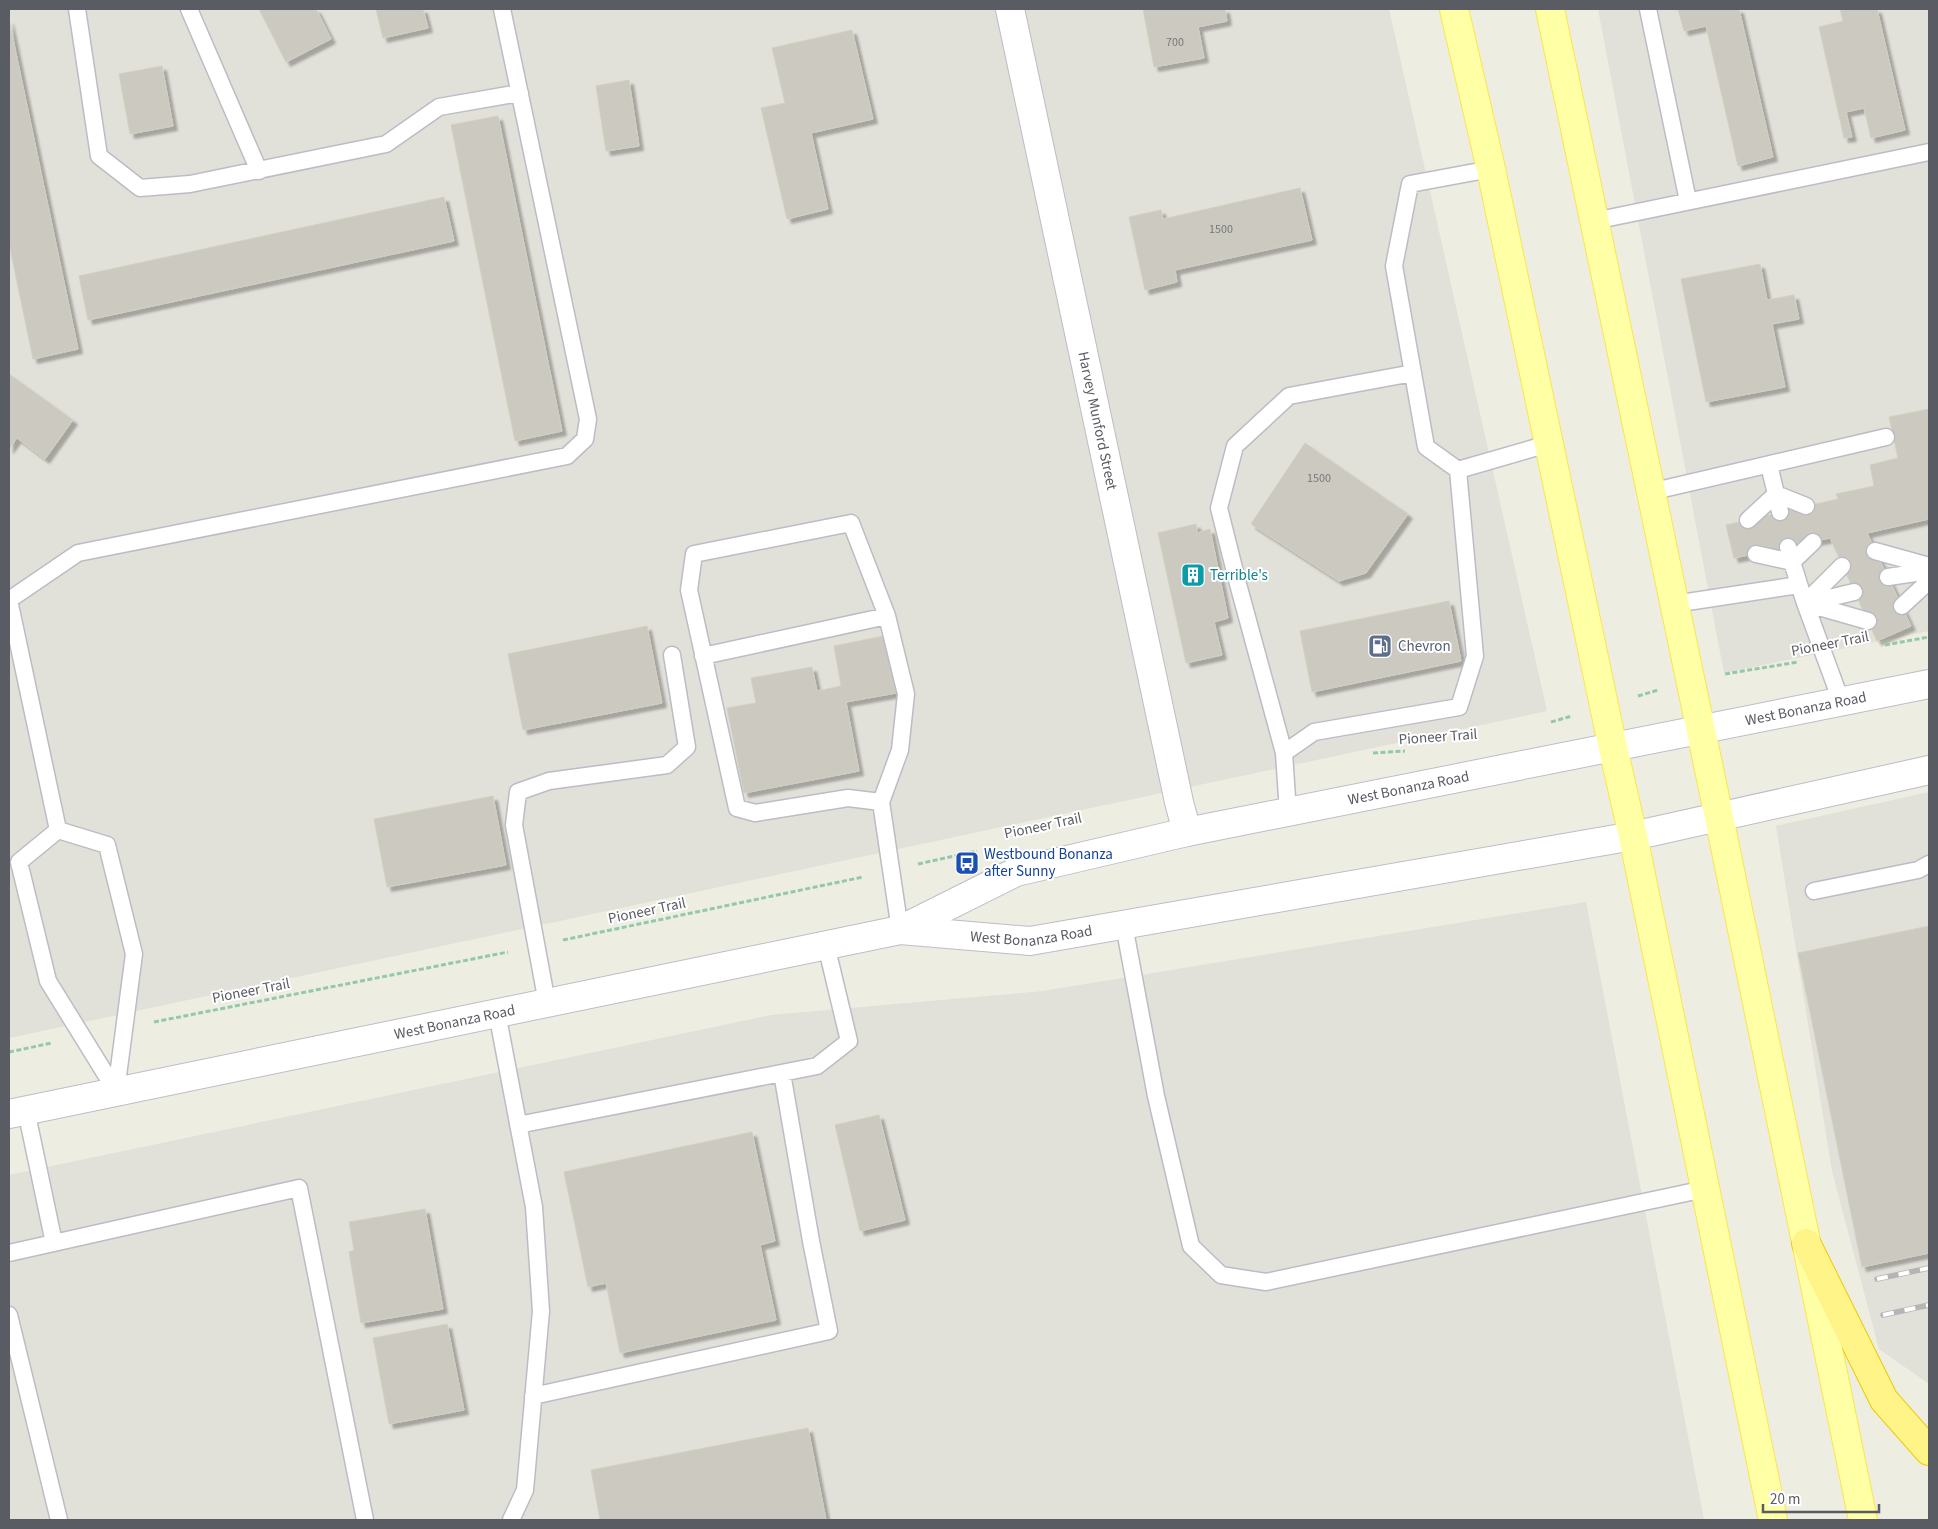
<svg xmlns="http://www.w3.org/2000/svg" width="1938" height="1529" font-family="'Source Sans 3',sans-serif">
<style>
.industrial{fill:#e1e0d9}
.building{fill:#cbc9c0;stroke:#d3d0bf;filter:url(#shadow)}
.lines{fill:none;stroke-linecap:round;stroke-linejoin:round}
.service-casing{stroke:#bcbdc4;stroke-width:19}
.minor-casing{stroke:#bcbdc4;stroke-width:30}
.secondary-casing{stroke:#bcbec6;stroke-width:30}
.primary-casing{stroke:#fbe64d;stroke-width:30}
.motorway-casing{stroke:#efcb00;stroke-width:30}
.path{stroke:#94c8ab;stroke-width:3;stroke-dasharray:5 2.5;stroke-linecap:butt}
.service{stroke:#fff;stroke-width:16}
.minor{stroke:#fff;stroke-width:28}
.secondary{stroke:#fff;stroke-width:28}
.primary{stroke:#ffffa5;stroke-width:28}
.motorway{stroke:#fff487;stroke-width:28}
.rail-casing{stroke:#b5b5b6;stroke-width:5.5}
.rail{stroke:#fff;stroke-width:4;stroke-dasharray:11;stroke-linecap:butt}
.labels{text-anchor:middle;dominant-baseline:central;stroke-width:4;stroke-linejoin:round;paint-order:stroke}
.number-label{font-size:12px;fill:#76777a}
.street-label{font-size:15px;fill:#5a5c63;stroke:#fff}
.culture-label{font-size:15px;fill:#0d838f;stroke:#fff;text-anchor:start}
.service-label{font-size:15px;fill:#4e5e75;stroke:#fff;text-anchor:start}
.transit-label{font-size:15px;fill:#164399;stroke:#fff;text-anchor:start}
</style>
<defs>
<filter id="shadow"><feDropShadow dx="4.5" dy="4.5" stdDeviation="1" flood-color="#0004"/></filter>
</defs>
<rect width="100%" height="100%" fill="#eeede1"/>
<path class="industrial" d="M9,9h1380l158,702 -1538,327z
M1598,9h331v622l-205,42z
M1929,792v592l-50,-35 -47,-178 -56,-345z
M1586,902l118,618h-1695v-345l762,-160 272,-24z"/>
<path class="building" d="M259,9h57l15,30 -45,23z
M376,9h47l5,19 -45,10z
M1143,9h82l2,12 -29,6 6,31 -50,9z
M1678,9h61l34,148 -35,9 -32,-140 -22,5z
M1840,9h37l28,121 -34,8 -7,-30 -18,4 6,25 -8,1 -25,-111 24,-6z
M9,20l69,329 -45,10 -24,-116z
M852,30l21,89 -62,14 17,76 -41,10 -26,-111 24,-5 -13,-55z
M162,66l11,60 -43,8 -11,-60z
M629,80l10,66 -33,5 -10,-65z
M498,116l64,315 -47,10 -64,-316z
M1300,188l12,52 -137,30 2,12 -32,8 -16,-73 32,-7 2,9z
M444,197l10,44 -366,79 -9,-44z
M1760,264l7,36 27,-5 5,24 -27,5 13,63 -79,15 -25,-123z
M9,374l64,46 -28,39 -28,-21 -8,11z
M1929,409v110l-62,14 44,93 -34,15 -47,-103 -96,20 -8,-33 112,-26 -2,-5 38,-8 -4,-21 28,-7 -9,-41z
M1305,443l103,71 -42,59 -27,8 -88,-57z
M1196,524l1,9 13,-4 18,89 -14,4 8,33 -36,8 -28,-130z
M1449,601l12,60 -149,31 -12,-61z
M647,626l15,77 -139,27 -15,-76z
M884,636l12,57 -50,9 13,69 -115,22 -17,-85 29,-5 -5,-25 61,-11 5,24 24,-5 -7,-40z
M493,796l13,69 -119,22 -13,-68z
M1929,926v327l-67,14 -64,-314z
M879,1115l26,105 -45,11 -25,-106z
M752,1132l23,109 -15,4 16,75 -156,33 -14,-70 -18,4 -24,-115z
M425,1209l18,100 -82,14 -12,-71 5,-2 -5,-28z
M447,1324l17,86 -75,14 -16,-86z
M808,1428l18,92h-226l-9,-50z"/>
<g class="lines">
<g class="service-casing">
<path id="service" d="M77,9l22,147 41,32 50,-4 196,-40 53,-37 81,-14
M189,9l70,162
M1648,9l40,192
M1491,169l-81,15 -16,82 32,181 32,23 90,-26
M1594,221l335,-69
M1769,465l7,29 30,12
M1650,492l236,-55
M1776,494l4,18
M1748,520l28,-26
M1813,542l-21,20 13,41 36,98
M1875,551l54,15
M1756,554l36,8 -4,-15
M1888,577l41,-6
M9,600l69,-47 489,-97 18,-17 3,-20 -86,-410
M9,600l49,230
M1805,603l63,18
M1805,603l37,-37
M1808,603l46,-11
M1674,604l125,-19
M1902,606l27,-25
M703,656l184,-40
M1284,753l-46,-169 -19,-76 16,-62 54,-50 124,-23
M881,802l-33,-4 -93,15 -18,-5 -48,-218 5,-36 157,-31 36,93 19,78 -6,56 -19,52 19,128
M1288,813l-4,-60 30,-21 145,-25 16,-51 -17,-186
M58,830l49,15 27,109 -18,137 -68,-110 -29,-119z
M1814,891l104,-21 11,-6
M1124,925l32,171 35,150 30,29 45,7 439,-93
M547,1003l-33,-178 4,-33 31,-11 118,-16 20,-18 -15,-92
M497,1013l37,194 7,104 -16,179 -14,30
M26,1110l28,133
M518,1125l299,-59 32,-25 -23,-96
M9,1253l290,-65 66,332
M9,1315l50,205
M533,1396l296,-65 -18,-90 -29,-168"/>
</g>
<g class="minor-casing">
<g id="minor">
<path id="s1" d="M1010,9l169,793 8,30"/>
</g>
</g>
<g class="secondary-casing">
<g id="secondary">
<path id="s2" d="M900,930l130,11 603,-105 296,-66"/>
<path id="s3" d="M9,1114l891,-184 116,-58 171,-40 742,-148"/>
</g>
</g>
<g class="primary-casing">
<path id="primary" d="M1454,9l37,160 122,579 20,88 140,684
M1550,9l169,808 144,703"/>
</g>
<g class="motorway-casing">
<path id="motorway" d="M1806,1243l78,157 45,51"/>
</g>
<path class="path" d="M1885,645l44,-8
M1725,674l73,-12
M1638,696l20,-6
M1551,722l21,-6
M1373,753l32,-2
M918,864l59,-13
M563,940l300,-63
M154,1022l354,-70
M9,1052l43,-9"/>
<use href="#service" class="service"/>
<use href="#minor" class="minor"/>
<use href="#secondary" class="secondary"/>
<use href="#primary" class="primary"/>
<use href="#motorway" class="motorway"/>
<g class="rail-casing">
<path id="rail" d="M1877,1279l52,-11
M1883,1315l46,-10"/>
</g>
<use href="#rail" class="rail"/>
</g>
<defs>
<g id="building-square" transform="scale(1.25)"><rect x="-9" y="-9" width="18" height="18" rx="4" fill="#0f9aa8" stroke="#fff"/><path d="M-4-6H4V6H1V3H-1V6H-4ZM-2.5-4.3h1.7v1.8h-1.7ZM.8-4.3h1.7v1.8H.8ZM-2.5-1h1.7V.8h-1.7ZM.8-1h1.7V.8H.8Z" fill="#fff"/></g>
<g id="fuel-square" transform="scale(1.25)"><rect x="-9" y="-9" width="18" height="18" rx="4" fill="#5c6f8a" stroke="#fff"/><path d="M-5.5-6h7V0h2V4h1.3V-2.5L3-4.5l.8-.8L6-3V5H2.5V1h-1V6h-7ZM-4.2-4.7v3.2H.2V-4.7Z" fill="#fff"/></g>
<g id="bus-square" transform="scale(1.25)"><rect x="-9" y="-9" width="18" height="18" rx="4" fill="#1a4fb4" stroke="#fff"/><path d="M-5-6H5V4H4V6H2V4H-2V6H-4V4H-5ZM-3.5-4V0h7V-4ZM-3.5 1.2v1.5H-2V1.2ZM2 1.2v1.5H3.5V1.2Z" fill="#fff"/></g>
</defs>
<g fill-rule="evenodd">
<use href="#building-square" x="1193" y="575"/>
<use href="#fuel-square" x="1380" y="646"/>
<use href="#bus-square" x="967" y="863"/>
</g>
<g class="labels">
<g class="number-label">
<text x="1175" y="42">700</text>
<text x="1221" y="229">1500</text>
<text x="1319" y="478">1500</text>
</g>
<g class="street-label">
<text stroke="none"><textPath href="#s1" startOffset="421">Harvey Munford Street</textPath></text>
<text transform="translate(1830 644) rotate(-11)">Pioneer Trail</text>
<text stroke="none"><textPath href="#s3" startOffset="1846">West Bonanza Road</textPath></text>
<text transform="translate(1438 737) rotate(-4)">Pioneer Trail</text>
<text stroke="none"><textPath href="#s3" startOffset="1441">West Bonanza Road</textPath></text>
<text transform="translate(1043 826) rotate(-12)">Pioneer Trail</text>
<text transform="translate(647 911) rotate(-12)">Pioneer Trail</text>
<text stroke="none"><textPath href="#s2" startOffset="132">West Bonanza Road</textPath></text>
<text transform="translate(251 991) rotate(-11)">Pioneer Trail</text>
<text stroke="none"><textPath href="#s3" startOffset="455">West Bonanza Road</textPath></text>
</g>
<g class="culture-label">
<text x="1210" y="575">Terrible's</text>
</g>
<g class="service-label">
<text x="1398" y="646">Chevron</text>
</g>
<g class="transit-label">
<text x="984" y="854">Westbound Bonanza<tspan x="984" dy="17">after Sunny</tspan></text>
</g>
</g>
<rect width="1938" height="1529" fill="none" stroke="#5a5c63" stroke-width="20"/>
<path d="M1763 1504v8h116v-8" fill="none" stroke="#5a5c63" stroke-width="2.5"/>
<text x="1770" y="1504" font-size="15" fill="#5a5c63" stroke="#ffffff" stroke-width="4" paint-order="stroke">20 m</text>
</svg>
